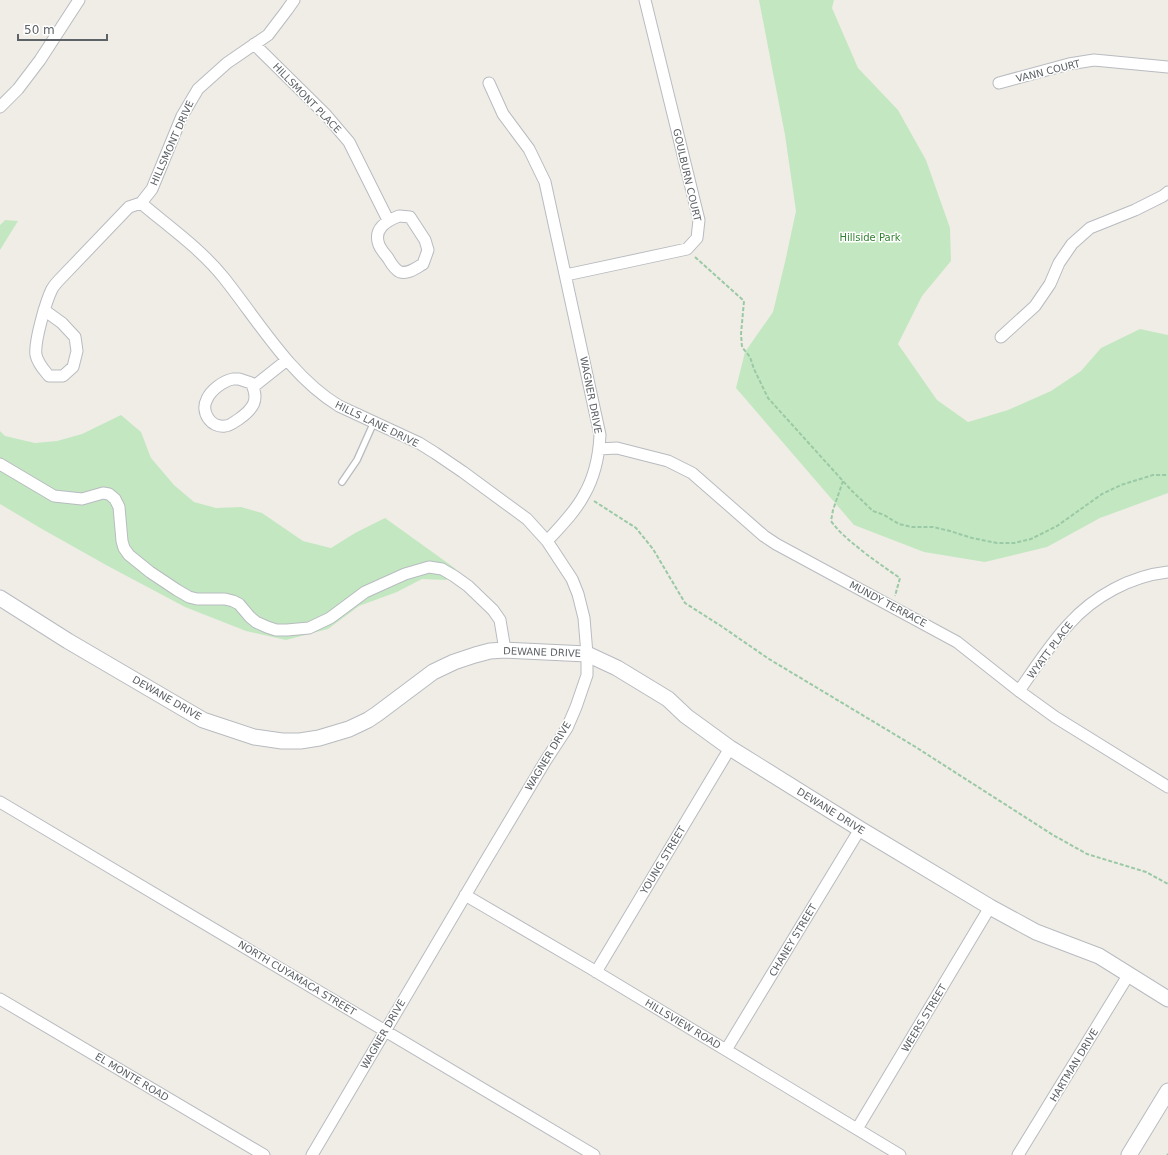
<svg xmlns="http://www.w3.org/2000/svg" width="1168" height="1155" font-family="'DejaVu Sans',sans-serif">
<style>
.green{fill:#c3e8c1}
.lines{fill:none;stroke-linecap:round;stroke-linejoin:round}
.lane-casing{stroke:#b8bbc0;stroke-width:8}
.street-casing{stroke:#b8bbc0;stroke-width:13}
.secondary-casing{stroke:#b7bbc0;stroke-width:17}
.path{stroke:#9ac9a5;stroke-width:2;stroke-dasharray:4 2;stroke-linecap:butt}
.lane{stroke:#fff;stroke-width:5.5}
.street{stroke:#fff;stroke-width:11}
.secondary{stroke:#fff;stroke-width:15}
.labels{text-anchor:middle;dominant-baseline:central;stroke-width:3;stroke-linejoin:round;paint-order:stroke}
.street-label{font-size:10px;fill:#5d6266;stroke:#fff}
.park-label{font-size:10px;fill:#318231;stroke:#fff}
</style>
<rect width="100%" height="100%" fill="#f0ede6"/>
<path class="green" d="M759,0h75l-2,8 26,60 40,42 28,50 24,68 1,33 -29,35 -24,48 39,56 31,22 40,-12 43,-19 30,-20 20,-23 39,-19 28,6v158l-68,25 -53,29 -62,15 -61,-10 -70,-27 -118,-137 9,-36 28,-40 12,-50 11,-51 -11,-76z
M5,220l13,1 -18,29v-25z
M121,415l20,17 10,26 23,27 20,17 22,6 25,-1 21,6 41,28 28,7 24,-15 30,-15 71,51 -10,11 -24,-1 -25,13 -38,14 -31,23 -42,11 -40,-9 -61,-24 -79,-42 -64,-36 -42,-25v-73l5,5 30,7 22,-2 25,-7z"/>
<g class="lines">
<g class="lane-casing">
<path id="lane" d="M342,482l15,-22 17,-38"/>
</g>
<g class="street-casing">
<path id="street" d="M254,44l72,71 23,27 39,78
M489,83l14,31 26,35 16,33 55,253c-1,21 -5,41 -16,60 -9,17 -24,32 -37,46
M999,83l70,-19 25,-4 74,7
M0,107l18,-18 22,-29 39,-60
M141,203c28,24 60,46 83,75 35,44 67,99 115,128l80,37 16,10 28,19 64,47 20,22 25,38 6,15 6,24 3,36v21l-11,32 -9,21 -21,32 -64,107 -170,288
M399,216l11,1 15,23 3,10 -5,14c-7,4 -14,10 -23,8 -6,-3 -9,-9 -12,-14 -3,-4 -7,-8 -9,-13 -6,-16 7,-24 20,-29z
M566,275l121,-26 10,-11 2,-18 -54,-220
M44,310l18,13 13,14 2,14 -4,16 -10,9h-14c-5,-6 -11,-12 -13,-21 -2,-13 10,-54 16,-66 3,-5 7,-9 10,-12l67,-70 12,-4 11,-14 30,-73 16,-27 29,-26 41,-28 19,-25 7,-10
M1001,337l34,-31 15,-22 9,-21 13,-19 18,-16 45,-18 28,-14 5,-4
M233,379h6l12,4c9,17 2,26 -12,36 -5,3 -9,7 -14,7 -14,2 -25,-14 -18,-27 4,-9 16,-18 26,-20z
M253,387l34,-27
M599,449l18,-1 51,13 24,12 72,63 12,8 181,98 62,49 36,26 113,70
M0,464l54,32 28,3 21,-6 6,1 6,5 4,8 3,34 2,7 5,7 21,17 27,18 12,7 8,2h28l8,2 6,3 11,13 6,5 11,5 9,3h11l22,-2 21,-10 35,-26 40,-18 24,-7 13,2 12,7 14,10 25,24 7,10 5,30
M1019,691c16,-23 31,-47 50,-67 25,-28 62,-48 99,-52
M0,802l594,353
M465,895l125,73 310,187
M596,972l134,-224
M0,999l264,156
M726,1050l134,-221
M857,1129l133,-222
M1018,1155l111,-181"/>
</g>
<g class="secondary-casing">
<path id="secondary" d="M0,598l68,43 135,79 51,17 28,4h18l19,-3 30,-9 19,-9 9,-6 56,-42 21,-10 21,-7 15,-4 15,-1 82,4 30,14 51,31 18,17 44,32 130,81 130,78 46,25 63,24 69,43
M1129,1155l39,-64"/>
</g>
<path class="path" d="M695,257l49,44 -3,33 1,13 8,10 4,12 14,29 84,93 21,20 11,4 15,9 13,3h21l17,4 22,7 25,5h17l17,-4 26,-13 45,-32 19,-9 32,-10h15
M843,481l-10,29 -2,11c10,14 22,22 35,33 11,8 22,16 34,24l-5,18
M594,501l42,27 17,21 32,54 36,23 48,33 145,87 139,89 34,19 59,18 22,12
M1167,1155l1,-1"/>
<use href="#lane" class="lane"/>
<use href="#street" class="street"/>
<use href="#secondary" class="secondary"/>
</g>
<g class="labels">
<g class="street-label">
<text transform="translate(1048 71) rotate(-14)">VANN COURT</text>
<text transform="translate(307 98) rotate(46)">HILLSMONT PLACE</text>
<text transform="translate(172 143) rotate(-66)">HILLSMONT DRIVE</text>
<text transform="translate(687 175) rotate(77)">GOULBURN COURT</text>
<text transform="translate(591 395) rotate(79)">WAGNER DRIVE</text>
<text transform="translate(377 424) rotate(26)">HILLS LANE DRIVE</text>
<text transform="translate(888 604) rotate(28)">MUNDY TERRACE</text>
<text transform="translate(1050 650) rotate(-53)">WYATT PLACE</text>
<text transform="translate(542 652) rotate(2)">DEWANE DRIVE</text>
<text transform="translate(167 698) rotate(30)">DEWANE DRIVE</text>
<text transform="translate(548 756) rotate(-59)">WAGNER DRIVE</text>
<text transform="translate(831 811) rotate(32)">DEWANE DRIVE</text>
<text transform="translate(663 860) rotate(-59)">YOUNG STREET</text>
<text transform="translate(793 940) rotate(-59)">CHANEY STREET</text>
<text transform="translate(297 978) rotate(31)">NORTH CUYAMACA STREET</text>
<text transform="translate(924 1018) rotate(-59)">WEERS STREET</text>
<text transform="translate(683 1024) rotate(31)">HILLSVIEW ROAD</text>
<text transform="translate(383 1034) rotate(-60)">WAGNER DRIVE</text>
<text transform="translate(1074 1065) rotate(-59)">HARTMAN DRIVE</text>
<text transform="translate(132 1077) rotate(31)">EL MONTE ROAD</text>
</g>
<g class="park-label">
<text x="870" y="237">Hillside Park</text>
</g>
</g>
<path d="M18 34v6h89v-6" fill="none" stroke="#5d6266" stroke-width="2"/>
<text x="24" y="34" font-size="12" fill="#5d6266" stroke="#ffffff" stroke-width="3" paint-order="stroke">50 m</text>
</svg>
